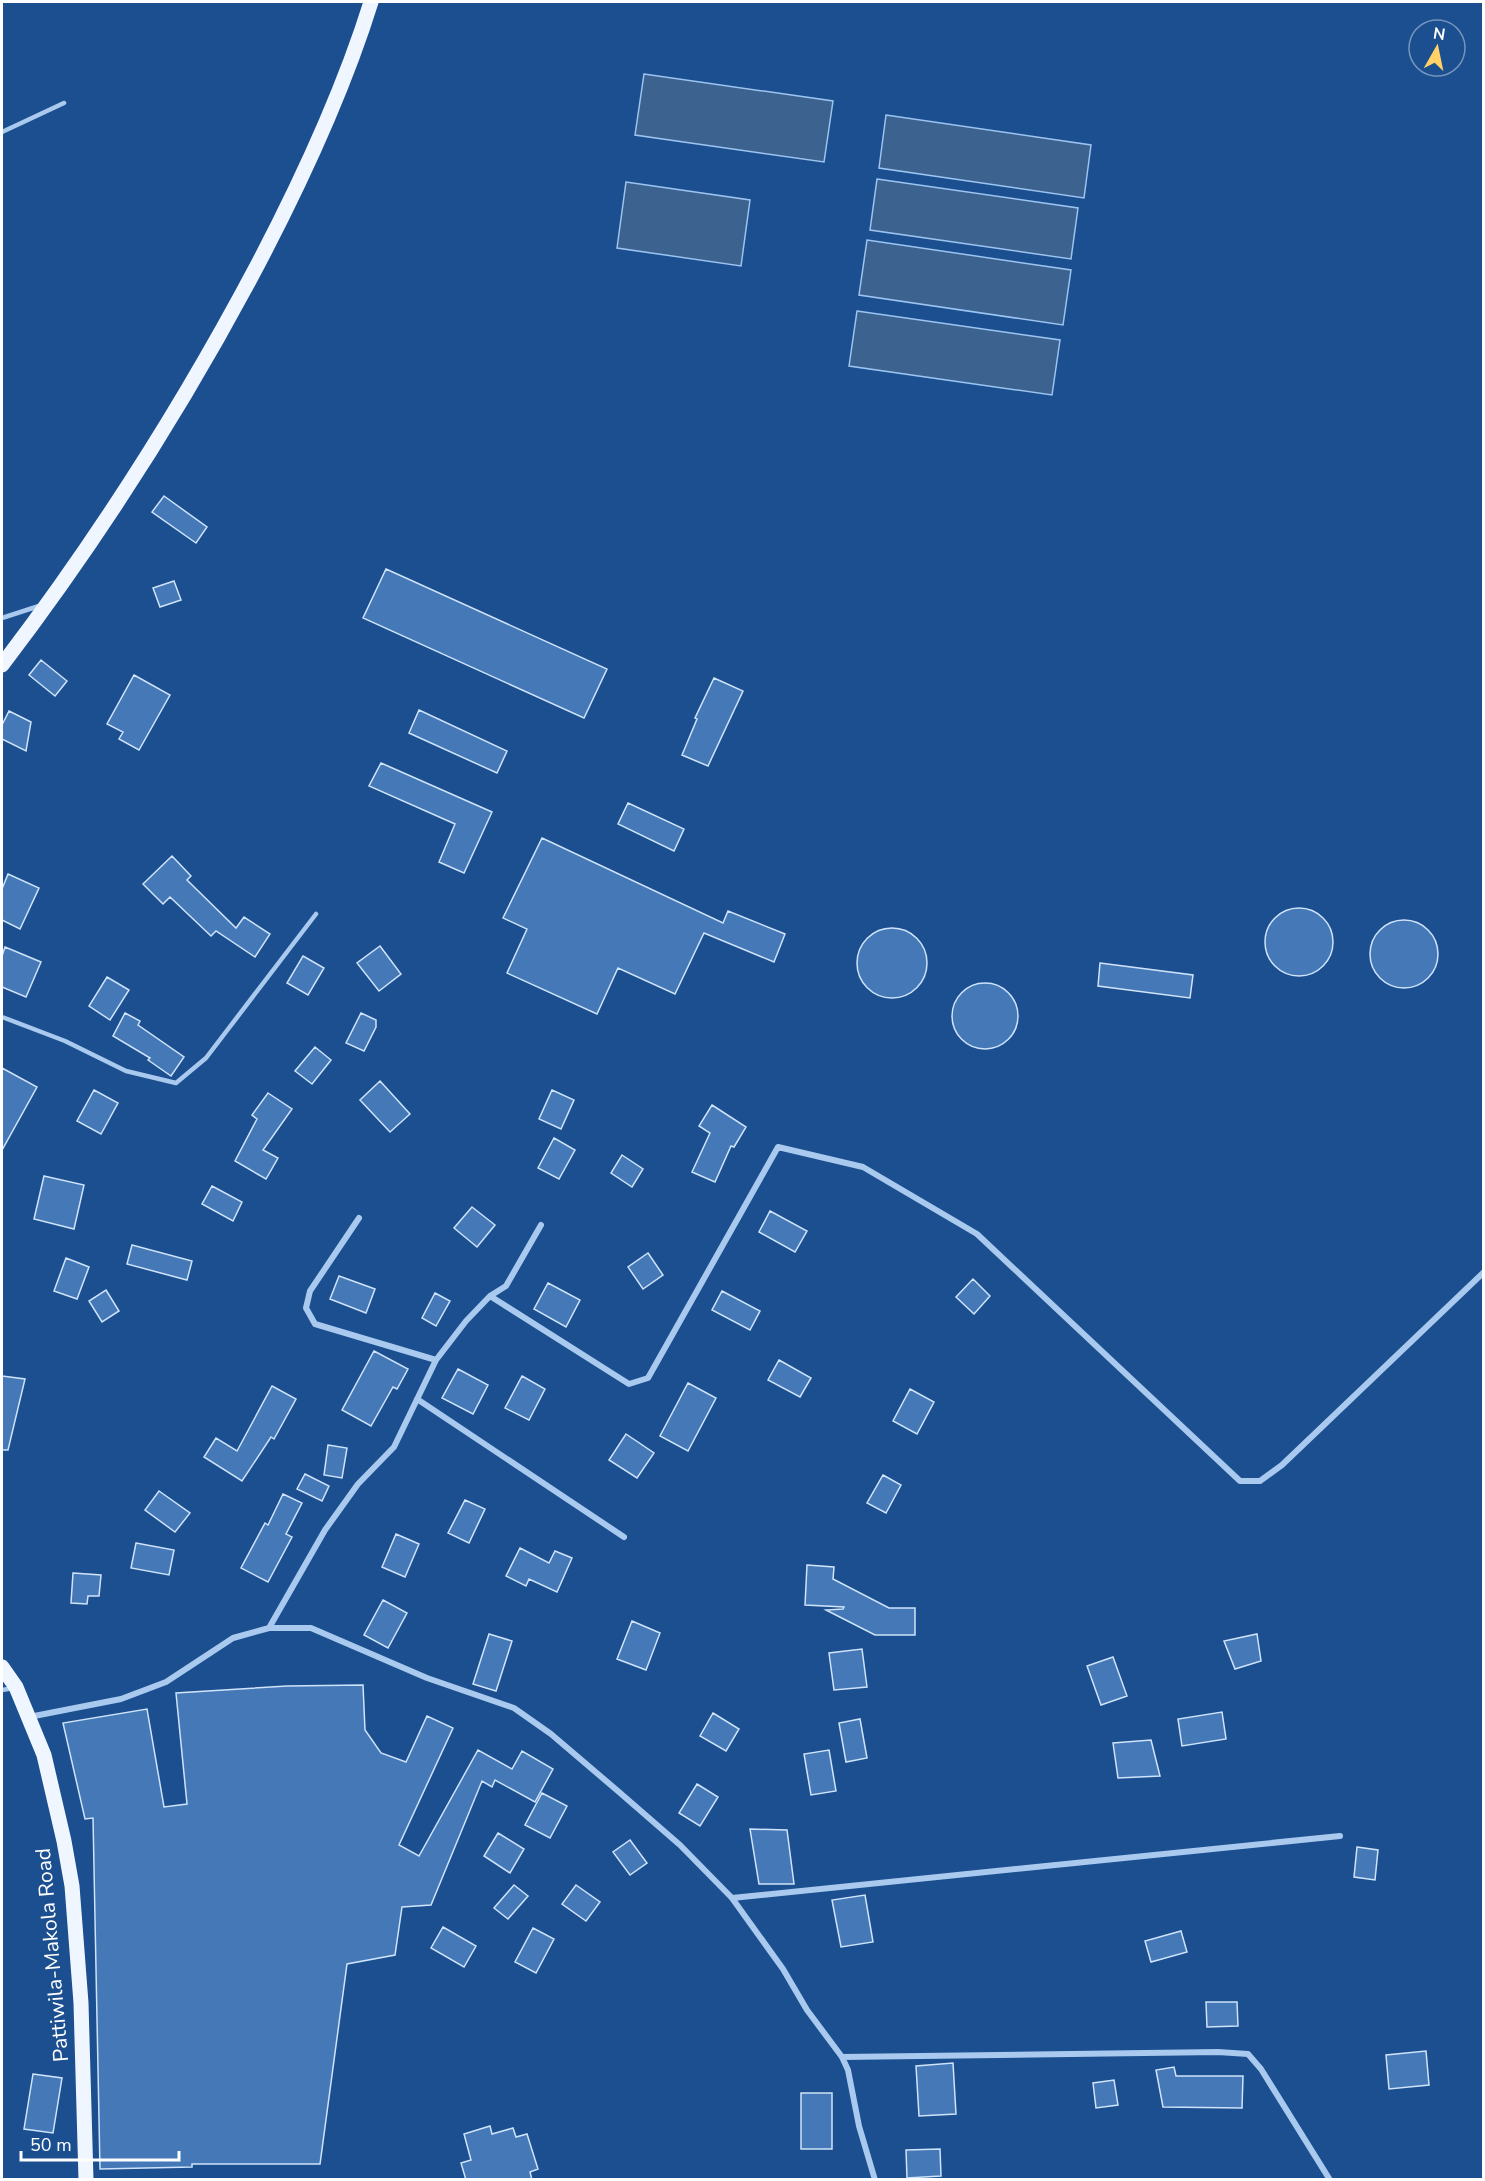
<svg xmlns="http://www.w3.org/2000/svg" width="1485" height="2181" font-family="'Nunito Sans',sans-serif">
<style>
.water{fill:#3c6290;stroke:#9cc4f0;stroke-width:1.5}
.building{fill:#4478b7;stroke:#cfe3fa;stroke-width:1.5}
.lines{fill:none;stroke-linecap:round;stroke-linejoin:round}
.service{stroke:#a9c9ee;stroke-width:4.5}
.minor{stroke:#a9c9ee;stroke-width:6}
.primary{stroke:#f0f6ff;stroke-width:15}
.labels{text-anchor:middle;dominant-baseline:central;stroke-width:5;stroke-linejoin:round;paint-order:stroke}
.street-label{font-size:21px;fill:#fff;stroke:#1b4f8f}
</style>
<rect width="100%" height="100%" fill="#1b4f8f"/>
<path class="water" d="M644,74l189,27 -9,61 -189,-27z
M886,115l205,30 -7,53 -205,-30z
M877,179l201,29 -7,51 -201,-29z
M626,182l124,18 -9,66 -124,-18z
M867,240l204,30 -8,55 -204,-30z
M857,311l203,29 -8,55 -203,-29z"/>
<path class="building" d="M164,496l43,31 -11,16 -44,-31z
M386,569l221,100 -23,49 -221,-100z
M174,581l7,19 -21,7 -7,-19z
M41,660l26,21 -12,15 -26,-21z
M134,675l36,20 -31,55 -20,-11 4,-7 -16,-8z
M714,678l29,13 -35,75 -26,-11 15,-36 -2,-1z
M419,710l88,41 -10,22 -88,-40z
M9,711l22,11 -5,29 -24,-12v-14z
M381,763l111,49 -28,61 -25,-11 16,-38 -86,-38z
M628,803l56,26 -10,22 -56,-27z
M542,838l181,85 5,-12 57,23 -11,28 -70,-29 -29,61 -57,-26 -21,46 -90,-41 20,-44 -24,-11z
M172,856l19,20 -4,4 49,48 8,-11 26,17 -15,23 -39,-26 -5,5 -41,-39 -7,7 -20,-20z
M8,874l31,14 -19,41 -18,-9v-31z
M1265 942a34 34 0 1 1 68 0a34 34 0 1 1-68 0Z
M1370 954a34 34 0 1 1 68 0a34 34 0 1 1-68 0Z
M857 963a35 35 0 1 1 70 0a35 35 0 1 1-70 0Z
M380,946l21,28 -22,17 -22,-28z
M5,947l36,15 -15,35 -24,-10v-31z
M303,956l21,12 -16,27 -21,-12z
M1100,963l93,12 -3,23 -92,-12z
M107,977l22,13 -19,30 -21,-14z
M952 1016a33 33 0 1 1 66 0a33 33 0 1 1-66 0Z
M125,1013l15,8 -2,4 46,32 -13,19 -23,-16 2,-2 -37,-22z
M361,1013l15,7v7l-12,24 -18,-8z
M315,1047l16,13 -19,24 -17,-13z
M2,1068l35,19 -35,63z
M380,1081l30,33 -20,18 -30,-32z
M94,1090l24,13 -17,31 -24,-13z
M552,1090l22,10 -13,29 -22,-10z
M268,1093l24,16 -29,41 15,8 -12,21 -31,-18 22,-42 -5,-4z
M712,1105l34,22 -12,20 -3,-1 -16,36 -23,-10 18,-39 -11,-7z
M554,1138l21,12 -16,29 -21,-11z
M622,1155l21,14 -11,18 -21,-14z
M44,1176l40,9 -10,44 -40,-10z
M212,1186l30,16 -9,19 -31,-17z
M472,1207l23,18 -18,22 -23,-19z
M770,1211l37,20 -12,21 -36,-20z
M132,1245l60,16 -5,19 -60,-16z
M648,1253l15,22 -20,14 -15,-22z
M66,1258l23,9 -12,32 -23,-8z
M339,1276l36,13 -9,24 -36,-14z
M973,1279l17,17 -16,18 -18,-17z
M548,1283l32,17 -14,27 -32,-18z
M106,1290l13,21 -17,11 -13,-21z
M722,1291l38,20 -10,19 -38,-20z
M435,1293l15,8 -14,25 -14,-8z
M374,1351l34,18 -11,20 -4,-2 -22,39 -29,-16z
M779,1360l32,18 -11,19 -32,-17z
M458,1369l30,16 -15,29 -31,-16z
M2,1376l23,3 -17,71h-6z
M522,1376l23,13 -16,31 -24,-12z
M688,1383l28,15 -28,53 -28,-15z
M272,1386l24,13 -22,40 -3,-2 -29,44 -38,-24 12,-19 21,13z
M910,1389l24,13 -17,32 -24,-13z
M626,1434l28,19 -17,25 -28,-18z
M328,1445l19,3 -5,30 -18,-3z
M305,1474l24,12 -7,15 -25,-12z
M883,1475l18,10 -15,28 -19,-10z
M159,1491l31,22 -15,19 -30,-22z
M283,1494l19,9 -16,31 6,3 -24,45 -27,-14 24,-45 3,2z
M465,1500l20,9 -16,34 -21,-10z
M396,1534l23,10 -14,33 -23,-10z
M136,1543l38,7 -5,25 -38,-7z
M520,1548l29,15 6,-12 17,7 -15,34 -28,-13 -3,7 -20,-10z
M807,1565l27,2 -1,12 56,29h26v27h-40l-49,-25 17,-1 1,-2 -39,-2z
M73,1573l28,2 -2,21h-11l-1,8 -16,-1z
M383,1600l24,13 -19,35 -24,-13z
M632,1621l28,12 -14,37 -29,-11z
M489,1634l23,7 -16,50 -23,-7z
M1257,1634l4,27 -26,8 -11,-28z
M862,1649l5,38 -33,3 -5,-37z
M1113,1657l14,39 -26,9 -14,-39z
M363,1685l2,45 16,23 25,9 21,-46 26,12 -54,117 20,11 59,-106 34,19 10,-18 31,18 -18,33 -40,-22 -3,7 -10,-6 -51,124 -29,2 -7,48 -48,9 -27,200h-128v3l-92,2 -7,-351 -8,1 -22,-96 84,-14 17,98 23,-3 -11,-111 111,-7z
M1222,1712l4,27 -44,7 -4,-27z
M713,1713l26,16 -13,22 -26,-15z
M860,1719l7,39 -21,4 -7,-39z
M1151,1740l9,36 -42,2 -5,-35z
M829,1750l7,41 -25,4 -7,-41z
M697,1784l21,13 -18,29 -21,-13z
M542,1793l25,13 -17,32 -25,-13z
M750,1829l37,1 7,54h-35z
M498,1833l26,16 -14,24 -26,-17z
M630,1840l17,23 -17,12 -17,-23z
M1357,1847l21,3 -3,30 -21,-3z
M514,1885l14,11 -20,23 -14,-11z
M576,1885l24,17 -14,19 -24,-17z
M865,1895l8,47 -32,5 -9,-47z
M443,1927l33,19 -12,21 -33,-19z
M533,1928l21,11 -18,34 -21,-11z
M1181,1931l6,21 -36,10 -6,-21z
M1206,2002h31l1,24 -31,1z
M1426,2051l3,34 -40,4 -3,-34z
M953,2063l3,51 -37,2 -3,-50z
M1174,2067l2,9h67l-1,32 -79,-1 -7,-37z
M33,2074l29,4 -9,55 -29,-4z
M1114,2080l4,25 -22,3 -3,-25z
M801,2093h31v56h-31z
M490,2126l2,8 21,-6 3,9 11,-3 11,35 -8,3 2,8h-66l-5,-17 10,-3 -7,-26z
M940,2149l1,27 -34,2 -1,-28z"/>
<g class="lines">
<path class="service" d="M2,132l62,-29
M2,618l37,-12
M2,1017l63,24 61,30 50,12 30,-25 110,-144
M2,1690l12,-2"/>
<path class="minor" d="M359,1218l-49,73 -4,17 9,16 121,36
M490,1296l139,88 19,-6 130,-231 85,20 114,67 263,247h20l22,-16 202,-193
M417,1399l207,138
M269,1628l56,-98 33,-46 36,-37 42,-87 30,-39 24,-25 16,-10 35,-61
M29,1717l92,-18 45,-17 67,-44 36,-10h42l116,50 87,30 37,26 68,58 61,53 52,53 51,71 24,41 35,47 6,13 11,56 16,54
M732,1898l608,-62
M842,2057l376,-5 30,2 13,15 69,111"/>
<path class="primary" d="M2,665c96,-126 182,-261 256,-401 44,-84 85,-172 113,-262
M2,1667l14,20 28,68 20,86 8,45 9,117 5,177"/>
</g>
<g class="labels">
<g class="street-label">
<text transform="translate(52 1955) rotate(-95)">Pattiwila-Makola Road</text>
</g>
</g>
<rect width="1485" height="2181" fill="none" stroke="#ffffff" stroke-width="6"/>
<g transform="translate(1437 48) rotate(9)"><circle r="28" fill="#1b4f8f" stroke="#7695bc" stroke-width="1.5"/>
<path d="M0-4.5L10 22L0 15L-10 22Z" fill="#ffd166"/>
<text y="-9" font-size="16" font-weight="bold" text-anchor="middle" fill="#ffffff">N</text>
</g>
<path d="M21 2151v9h158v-9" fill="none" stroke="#ffffff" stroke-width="3"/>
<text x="30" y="2151" font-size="18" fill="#ffffff" stroke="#1b4f8f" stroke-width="4.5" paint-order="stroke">50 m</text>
</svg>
